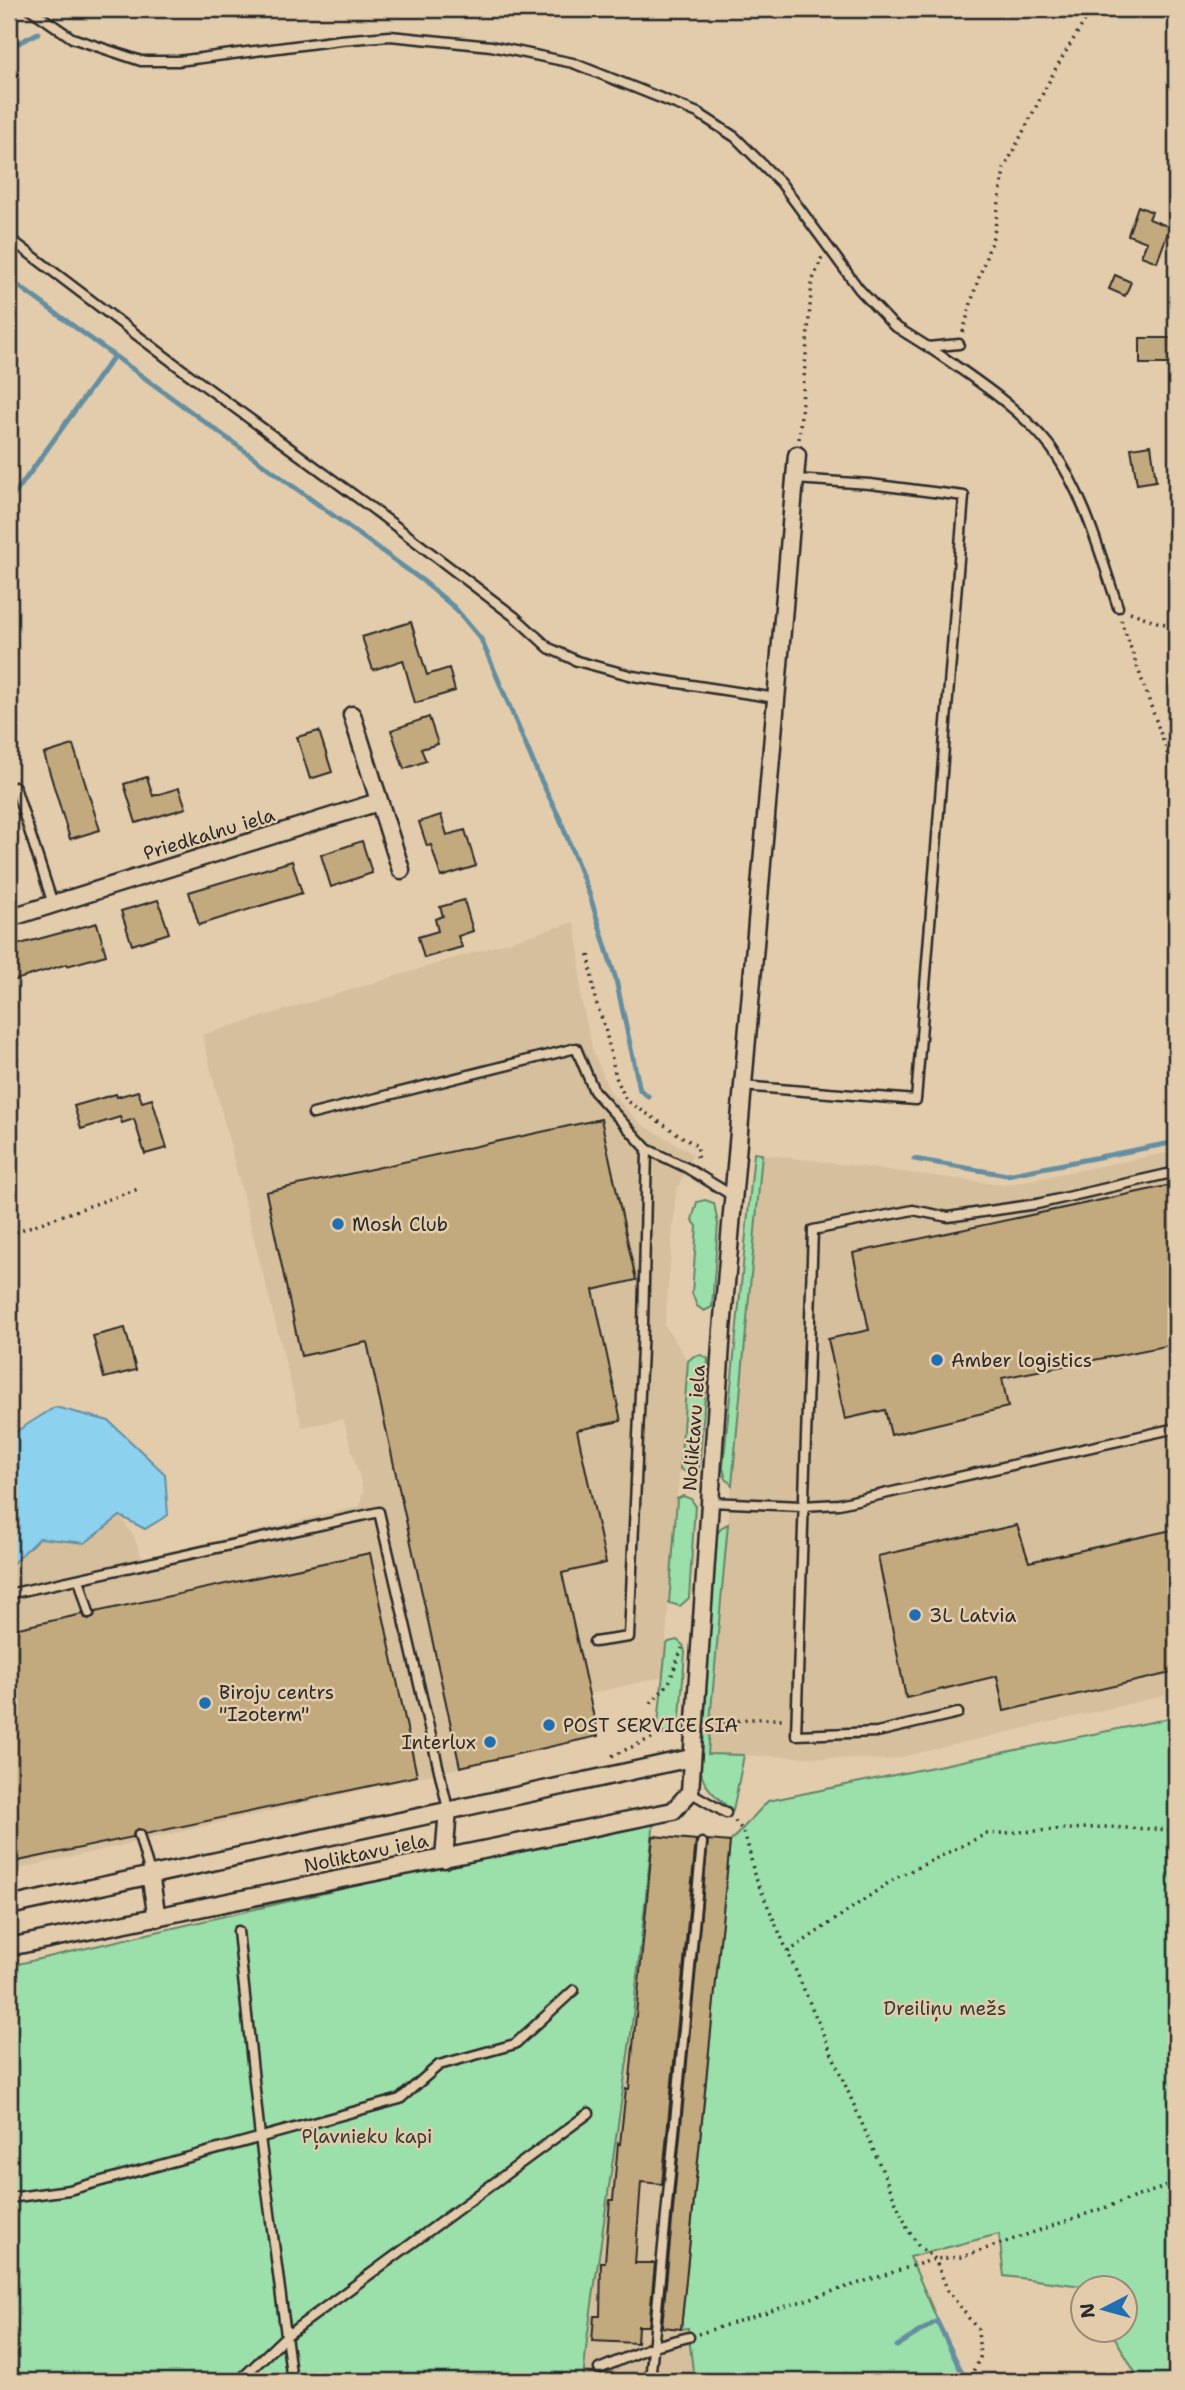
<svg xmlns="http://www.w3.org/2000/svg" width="1185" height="2390" font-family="'Shantell Sans',sans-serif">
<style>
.built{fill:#d6bf9c}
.green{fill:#9bdfaa;stroke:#63856a;stroke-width:2}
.water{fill:#8cd1ee;stroke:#658fa0;stroke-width:2}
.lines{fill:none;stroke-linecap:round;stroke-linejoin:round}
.stream{stroke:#658fa0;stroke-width:5}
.building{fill:#c3aa7e;stroke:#2b2b2b;stroke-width:2}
.service-casing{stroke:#2b2b2b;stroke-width:13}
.minor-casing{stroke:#2b2b2b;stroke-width:21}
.path{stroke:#2b2b2b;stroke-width:3.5;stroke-dasharray:2 5;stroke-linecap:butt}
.service{stroke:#e3ccac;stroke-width:8}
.minor{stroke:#e3ccac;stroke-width:16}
.poi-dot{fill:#1f6fb2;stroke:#e3ccac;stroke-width:2.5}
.labels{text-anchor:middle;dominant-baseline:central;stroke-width:5;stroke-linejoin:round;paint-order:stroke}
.street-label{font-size:19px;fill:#2b2b2b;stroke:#e3ccac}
.poi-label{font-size:19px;fill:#2b2b2b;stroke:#e3ccac;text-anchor:start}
.park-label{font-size:19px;fill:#363d38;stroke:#e3ccac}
</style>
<rect width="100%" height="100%" fill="#e3ccac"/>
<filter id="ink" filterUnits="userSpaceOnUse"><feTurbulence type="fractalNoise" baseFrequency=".0143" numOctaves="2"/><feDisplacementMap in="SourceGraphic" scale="14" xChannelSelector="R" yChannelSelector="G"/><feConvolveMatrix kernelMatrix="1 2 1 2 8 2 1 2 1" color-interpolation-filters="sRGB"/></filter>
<g filter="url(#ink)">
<path class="built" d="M574,922l5,26 2,51 12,52 17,41 30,31 53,31 -17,37 -11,135 23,35 -25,316 -74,17 9,42 -589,135v-304l30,-29 46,5 35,-27 14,21 8,21 218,-52 3,-17 -20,-70 -41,8 -100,-392z
M1176,1151v542l-288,67 -181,-6 55,-600 242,31z
M651,1834l79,8 -49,486 7,-1 6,53 -111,1 4,-42 44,-305z"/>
<path class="green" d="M754,1153l8,1 -30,331 -6,-6 -3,-11z
M705,1200l9,3 4,21 -6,83 -8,4 -7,-5 -5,-13 5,-67 -5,-6 5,-18z
M702,1355l6,4 -9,110c-7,6 -11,4 -19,0l8,-108 6,-5z
M683,1496l8,3 4,6 -6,93 -9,8 -11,-3 8,-104z
M728,1524l-18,197 -7,3 14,-190 5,-7z
M677,1640l6,5 2,7 -6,78 -22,4 9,-89 3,-3z
M1176,1717v664h-36l-29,-50 15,-1v-42h-41l-3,-2 -78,-10 -5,-42 -89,23 54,124h-293l23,-1 -6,-52 -7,1 49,-487 38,-41z
M710,1730l-2,24 36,1 -11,56c-37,-30 -35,-35 -30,-80z
M654,1820l-23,214 -44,305 -4,42h-574v-415l596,-138z"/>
<path class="water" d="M55,1407l54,14 56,53 3,41 -23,14 -25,-13 -35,27 -46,-5 -30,29v-131z"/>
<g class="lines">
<path class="stream" d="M72,15l12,-6
M9,48l29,-15
M9,279l414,302 32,27 26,31 58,137 21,43 30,77 26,84 24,110 8,6
M9,502l105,-146
M914,1159l93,16 169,-33
M897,2346l40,-25 27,56 -1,4"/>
</g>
<path class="building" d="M1138,206l14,6 -3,7 21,8 -13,35 -16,-6 6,-14 -19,-7z
M1115,275l16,7 -6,14 -16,-7z
M1140,338h36v26h-36z
M1151,445l5,36 -19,3 -6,-36z
M411,622l16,53 22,-7 6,23 -40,12 -12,-43 -30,10 -11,-33z
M429,717l9,27 -17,5 5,12 -22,8 -13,-39z
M319,731l13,41 -22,7 -13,-42z
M73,745l27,85 -30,9 -26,-85z
M147,777l6,19 26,-8 7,20 -50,15 -12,-39z
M441,815l6,20 18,-5 11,36 -35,11 -10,-32 -4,1 -8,-24z
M362,841l10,32 -41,14 -10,-32z
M292,861l10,32 -103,32 -10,-33z
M158,900l11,33 -37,12 -11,-34z
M464,900l9,31 -15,5 4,11 -38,11 -6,-21 20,-6 -3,-12 8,-3 -3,-9z
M97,923l9,32 -39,11v-2l-58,18v-35z
M138,1091l4,11 10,-3 15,49 -22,6 -11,-35 -12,4 -2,-6 -39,12 -7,-23 42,-12 1,3z
M601,1119l35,161 -43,10 28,131 -44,9 29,133 -44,10 36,163 -138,31 -93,-425 -66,14 -35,-164z
M1176,1184v160l-174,34 6,29 -117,28 -6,-25 -40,9 -17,-80 41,-9 -16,-77z
M125,1328l11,42 -32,8 -11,-42z
M1017,1525l12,37 147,-33v143l-172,39 -7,-35 -91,22 -28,-142z
M370,1553l47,223 -271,58 -3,-4 -5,-1 -4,2 -1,6 -124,26v-233l74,-16 2,4 5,1 4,-2 1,-5z
M653,1836l43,4 -34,344 -21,-2 -6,81h20l-6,63h-11l-1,17 -45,-2 2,-25h6l1,-54h4l5,-62h3l5,-57 2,1 6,-55h3z
M708,1840l22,2 -49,487 -19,-2z"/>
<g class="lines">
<g class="service-casing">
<path id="service" d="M30,9l42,29 69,23h37l162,-21 50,-4 101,10 82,17 125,50 37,24 46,46 78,106 34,36 35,22 31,-3
M9,238l174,132 190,139 142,108 34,31 28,13 56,15 143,22
M928,347c40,27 95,63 124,102 33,47 48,105 66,158
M15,787l38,117
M742,1086l174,14 48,-604 -94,-12 -75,-5
M313,1114l263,-66 18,43 53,58 40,19 46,28
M710,1502l92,4 37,-2 337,-76
M79,1579l10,34
M9,1594l370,-82 69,297
M594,1642l35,-5 14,-311 4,-177
M958,1713l-81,19 -81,3 17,-505 100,-20 35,7 89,-13 139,-32
M690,1792l36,21
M139,1835l11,39
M238,1931l22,206 32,244
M9,2198l60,-8 331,-91 39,-34 76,-21 59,-54
M599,2369l55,-23 35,-9
M234,2381l6,-1 46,-44 303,-223
M558,2381l4,-1
M650,2381l52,-538"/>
</g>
<g class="minor-casing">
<path id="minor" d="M352,715l49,155
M9,918l369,-116
M444,1859l4,-50
M150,1874l7,44
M9,1906l682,-148
M9,1947l664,-136 17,-19 32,-462 75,-875"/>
</g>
<path class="path" d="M963,332l12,-43 19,-55 10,-65 53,-103 35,-57
M799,439l13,-157 10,-25
M1130,612l30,11 16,3
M1121,620l55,158
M589,955l6,44 10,29 11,49 10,23 72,47 -1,14
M9,1234l132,-46
M651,1703l18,-20 13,-35
M710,1725l38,-6h38
M612,1756l44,-20 23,-4
M735,1821c13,13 15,35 19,53l154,356 10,15 17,14 13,32 30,39 2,28 -12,23
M788,1952l106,-73 92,-45 118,-7 72,3
M698,2334l237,-75 27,-2 214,-74"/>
<use href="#service" class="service"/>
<use href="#minor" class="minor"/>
</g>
</g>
<g class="poi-dot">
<circle cx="338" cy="1224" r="7"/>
<circle cx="937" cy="1360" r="7"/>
<circle cx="915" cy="1615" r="7"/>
<circle cx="205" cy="1703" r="7"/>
<circle cx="549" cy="1725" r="7"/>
<circle cx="490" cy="1742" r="7"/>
</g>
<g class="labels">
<g class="street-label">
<text transform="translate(209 834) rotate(-17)">Priedkalnu iela</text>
<text transform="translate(694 1428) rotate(-86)">Noliktavu iela</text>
<text transform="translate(366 1853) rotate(-12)">Noliktavu iela</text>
</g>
<g class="poi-label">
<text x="352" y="1224">Mosh Club</text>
<text x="951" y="1360">Amber logistics</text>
<text x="929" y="1615">3L Latvia</text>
<text x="219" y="1692">Biroju centrs<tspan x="219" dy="22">"Izoterm"</tspan></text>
<text x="563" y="1725">POST SERVICE SIA</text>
<text x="476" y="1742" text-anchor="end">Interlux</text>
</g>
<g class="park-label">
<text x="945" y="2008">Dreiliņu mežs</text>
<text x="367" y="2136">Pļavnieku kapi</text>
</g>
</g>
<rect width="1185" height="2390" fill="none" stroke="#e3ccac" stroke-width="35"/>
<rect x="18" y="18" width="1150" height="2355" fill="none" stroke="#2b2b2b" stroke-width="2.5" filter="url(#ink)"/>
<g transform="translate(1104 2309) rotate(264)"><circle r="33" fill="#e3ccac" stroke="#998c78" stroke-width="2"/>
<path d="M0-5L12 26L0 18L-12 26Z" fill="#1f6fb2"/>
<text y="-10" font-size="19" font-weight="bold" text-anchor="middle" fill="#2b2b2b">N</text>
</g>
</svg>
